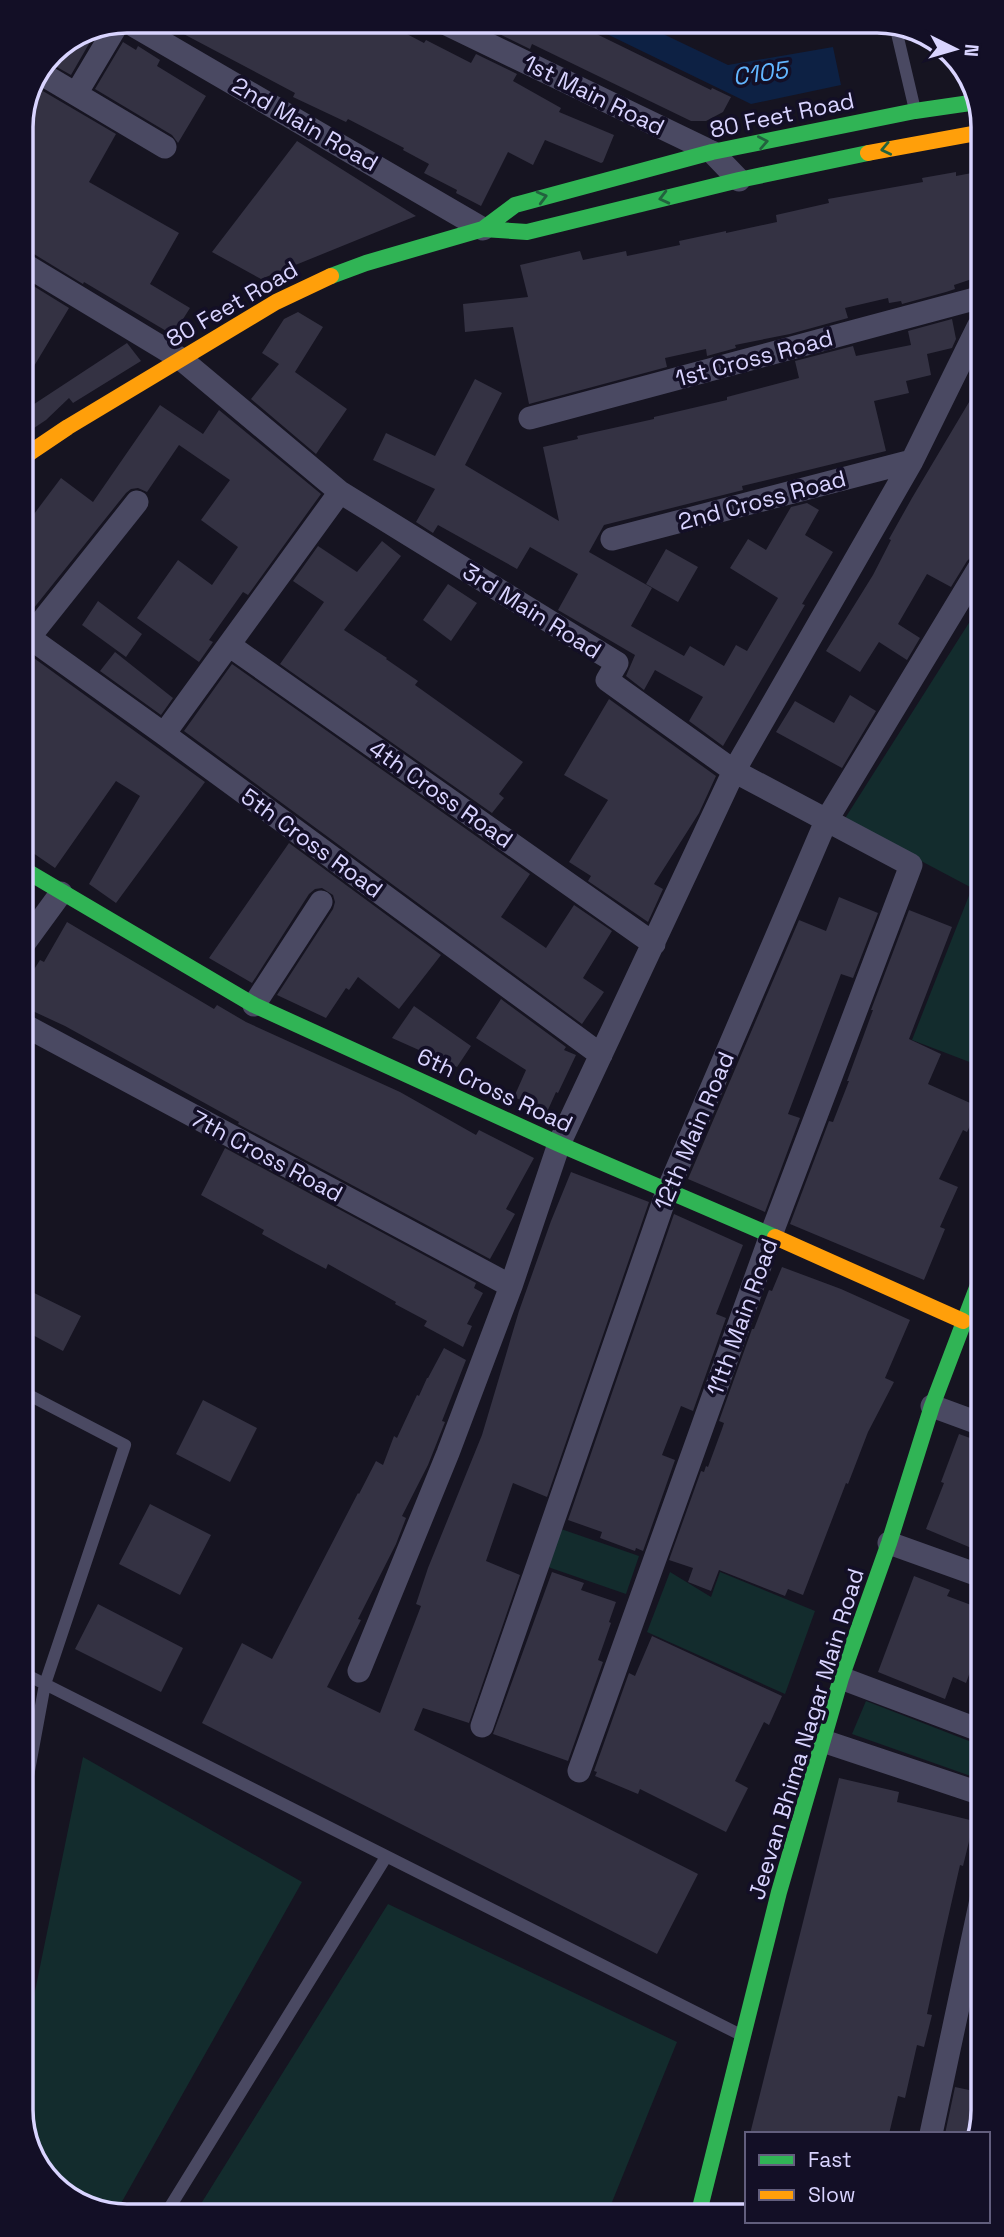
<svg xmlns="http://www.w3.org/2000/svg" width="1004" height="2237" font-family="'Space Grotesk',sans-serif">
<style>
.green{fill:#132c2d}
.water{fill:#0d2144}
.building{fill:#343243}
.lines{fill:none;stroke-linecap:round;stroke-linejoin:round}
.lane{stroke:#4a4962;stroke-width:12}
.street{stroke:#4a4962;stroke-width:23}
.fast{stroke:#30b455;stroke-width:16}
.slow{stroke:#ff9f0a;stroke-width:16}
.oneway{stroke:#22623e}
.labels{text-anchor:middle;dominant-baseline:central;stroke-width:7;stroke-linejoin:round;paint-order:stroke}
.street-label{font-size:23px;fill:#d9d4ff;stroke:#130f26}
.water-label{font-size:24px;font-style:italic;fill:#62b6ff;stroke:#130f26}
.rim{fill:none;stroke:#d9d4ff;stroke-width:3.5}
</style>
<rect width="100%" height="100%" fill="#161421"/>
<path class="green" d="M979,607l1,459 -68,-26 60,-152 -128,-68z
M561,1529l78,27 -13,38 -78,-27z
M670,1572l41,25 9,-25 95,39 -30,83 -138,-62z
M866,1701l116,45v34l-130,-46z
M83,1757l219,125 -187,332 -52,-20 -36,-50 -1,-109z
M388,1904l289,138 -69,170 -414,3z"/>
<path class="water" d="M580,21h56l92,44 105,-18 8,38 -90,19z"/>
<path class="building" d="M159,21h223l42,22 2,-3 45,23 5,-9 41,20 -4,7 48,27 -2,4 55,23 -11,27 -2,1 -56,-23 -12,25 -25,-13 -27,54 -25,-13 1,-3 -33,-17 5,-9 -26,-14 1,-2 -56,-29 -2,3 -53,-25 2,-4z
M486,21h84l141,69 1,-2 19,9 -8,15 -17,9h-15l-159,-77 -2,5 -41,-20 2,-5z
M94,35l-23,40 -23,-13 4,-10z
M123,42l13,8 2,-4 22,14 -3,6 49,30 -28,47 -6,-8 -77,-46z
M36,87l80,47 -27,48 90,51 -29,51 40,24 -17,27 -89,-53 -1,2 -54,-33 -7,-2 -1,-129z
M297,141l119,75 -155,63 -49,-27z
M956,172v4l21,-4 1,105 -24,8 1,4 -9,3 -44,12 -1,-3 -12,2 -1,-5 -43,10 3,10 -58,16 -55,11 1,3 -29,8 -1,-7 -41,9 2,9 -138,37 -16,-77 -48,5 -2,-28 65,-7 -8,-32 60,-14 3,9 43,-9 1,5 53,-11 -1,-4 47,-10v2l51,-11 -1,-7 53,-12 -1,-4 95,-17 -1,-4z
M22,279l47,29 -47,78z
M298,312l25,15 -28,45 52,37 -31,45 -65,-55 28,-35 -17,-11 22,-34z
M952,319l4,20 -4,9 -25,6 4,21 -25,6 3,12 -35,8 12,50 -144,35 1,4 -139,35 -15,27 63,36 -21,38 53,30 6,-10 34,20 12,-21 11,6 31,-53 -48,-30 18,-29 18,11 25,-43 16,-4 12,7 -14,25 28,17 -31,52 3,1 -82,141 -34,-25 14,-24 -48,-27 -11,20 -18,-14 9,-21 -77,-45 20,-36 -48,-27 -13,22 -79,-44 -5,8 -17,-11 19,-33 -62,-29 13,-27 49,23 40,-77 27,14 -37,72 94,56 -16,-74 35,-8 -1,-3 77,-17v-2l73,-17v-3l72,-19 -4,-17 58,-15 3,10 55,-11 -3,-14z
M127,343l14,18 -68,42 -4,-5 -23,22 -24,16v-24z
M978,387l1,167 -7,2 -5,5 -16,26 -24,-13 -29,50 22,14 -13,22 -28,-18 -19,30 -34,-21 47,-76 18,-35 -2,-1 23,-41z
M160,405l43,29 16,-24 102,84 -73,101 -5,-3 -34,48 4,2 -14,20 -62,-44 41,-58 34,25 26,-38 -37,-27 29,-40 -51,-35 -32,47 -9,-4 -7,1 -5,4 -101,126h-2l-1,-89 39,-52 32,24z
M382,541l19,15 -57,74 43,28 -1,1 32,22 -3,4 108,77 -24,32 5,4 -12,15 -212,-149 44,-62 -31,-21 25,-35 39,26z
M666,549l32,18 -20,35 -32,-18z
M448,584l29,19 -26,38 -28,-21z
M98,601l44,33 -16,23 -44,-32z
M115,652l58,46 -12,17 -61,-44z
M31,656l174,126 -89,121 -27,-19 51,-88 -24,-15 -61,87 -22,-15 -10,-2v-192z
M232,664l298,210 -29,43 45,31 28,-43 38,26 -29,47 21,14 -22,32 -398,-293z
M850,695l26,16 -34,57 -66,-36 19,-31 39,22z
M609,699l107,77 -17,37 -45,71 9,5 -15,33 -60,-41 3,-5 -22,-14 39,-62 -44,-25z
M289,843l152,112 -42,54 -41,-32 -9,13 -3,-2 -20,30 -49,-23 56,-86 2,-7 -2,-7 -11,-7 -7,1 -6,5 -57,89 -43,-25z
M839,897l39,16 -25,65 -12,-4 -53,140 12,4 -35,94 -77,-33 111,-259 27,11z
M909,910l43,17 -43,112 32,15 -13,30 51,23 -12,25 -4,-2 -24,49 19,8 -18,40 5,2 -21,51 -134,-56 36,-95 3,-8 4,1 16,-41h-2l26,-71h-2z
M67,922l147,87 3,-4 29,17 154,70 76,43 3,-5 55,28 -28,51 9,5 -25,45 -252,-135 1,-2 -174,-96 -41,-19v-22l16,-25 4,2z
M501,999l65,48 -2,3 12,5 -18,38 -2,-1 -9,20 -33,-15 12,-27 -50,-32z
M414,1006l57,40 -14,21 -65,-29z
M225,1148l251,135 -2,5 9,5 -16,31 5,2 -9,21 -39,-21 3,-5 -32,-17 1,-2 -68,-38 -2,5 -30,-16 -34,-19 2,-4 -63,-35z
M571,1172l78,30 -102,295 -34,-14 -27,78 34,14 -51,148 -46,-15 -9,22 284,144 -41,80 -455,-231 40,-80 30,16 86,-166 1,1 17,-33 7,4 11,-29 3,2 20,-43 2,1 8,-18h1l16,-30 22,12 -24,61 3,1 -17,43 -26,51 4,2 -10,26 -38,75 3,1 -34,67 53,26 41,-107 -5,-2 12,-36 54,-133 37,-124 32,-90z
M674,1214l69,31 -27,69 10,4 -33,93 -12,-5 -19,49 13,5 -32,91 -7,-3 -1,3 -35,-13 2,-6 -34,-12z
M782,1267l59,22 69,31 -25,58 9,4 -26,50 -20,52 -2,-1 -43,112 -15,-6 -3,7 -66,-26 -8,21 -23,-9 5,-14 -24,-8 32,-89 3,1 2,-6 2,1 14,-38 2,-6 -5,-2 33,-92h2l15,-39 3,1z
M24,1288l57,28 -18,35 -38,-20z
M203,1400l54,28 -27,54 -54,-28z
M959,1434l22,8v110l-55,-23 18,-46 -3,-1z
M150,1504l61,31 -31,60 -61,-31z
M552,1572l32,11 -3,7 35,12 -7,20 2,1 -13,37 5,2 -35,99 -75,-27z
M914,1576l36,14 -3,6 35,13v68l-12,-5 -4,11 -13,-6 -8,22 -67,-27z
M98,1604l85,44 -22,44 -86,-43z
M652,1636l130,60 -13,29 -5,-3 -29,59 13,7 -22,44 -86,-43 -2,5 -43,-18 2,-4 -3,-1 35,-98 6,3z
M839,1778l60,14 -2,10 77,19 -11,45 -3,-1 -17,75 -16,74 5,1 -8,32 -7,-2 -12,53 -7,-2 -9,38h-139z
M955,2087l28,6v17l-7,24h-31z"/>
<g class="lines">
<path class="lane" d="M895,25l20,85
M25,1393l100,52 -80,239 -19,103
M25,1674l716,361
M165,2215l221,-358"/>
<path class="street" d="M126,21l357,208
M440,21l272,131 27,28
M42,74l123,73
M76,94l41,-69
M22,263l159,96 159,133 277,171 -10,17 127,91 177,94 -140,370 -192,536
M530,418l448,-120
M612,539l300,-78
M23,633l141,101 437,321
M23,645l114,-143
M229,645l425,299
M164,734l176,-242
M23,945l38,-52
M254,1005l67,-103
M24,1025l487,261
M932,1406l49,18
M889,1543l92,33
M359,1671l89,-218 63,-167 48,-142 175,-373 178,-310 66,-134
M841,1678l141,53
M482,1726l185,-534 159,-371 153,-253
M823,1741l159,53
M931,2134l51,-239"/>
<path class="fast" d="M483,229l32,-24 197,-53 203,-41 62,-9
M331,276l35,-13 117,-34 44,3 212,-52 129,-27
M23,869l231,136 305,139 216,93
M699,2212l80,-320 62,-214 48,-135 43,-137 49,-129"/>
<path class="slow" d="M868,153l109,-20
M22,458l46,-31 208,-125 55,-26
M775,1237l188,84"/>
</g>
<defs><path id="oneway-chevron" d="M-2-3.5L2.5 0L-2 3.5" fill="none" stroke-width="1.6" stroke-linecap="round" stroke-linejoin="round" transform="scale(1.75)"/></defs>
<g class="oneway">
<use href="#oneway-chevron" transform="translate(763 142) rotate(-11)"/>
<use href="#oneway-chevron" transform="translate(886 149) rotate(168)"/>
<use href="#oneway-chevron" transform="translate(542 197) rotate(-15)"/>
<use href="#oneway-chevron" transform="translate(664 198) rotate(166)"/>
</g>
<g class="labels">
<g class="street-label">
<text transform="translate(594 95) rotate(26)">1st Main Road</text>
<text transform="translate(782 115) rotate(-12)">80 Feet Road</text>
<text transform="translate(305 124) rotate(30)">2nd Main Road</text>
<text transform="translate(232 304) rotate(-30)">80 Feet Road</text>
<text transform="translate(754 358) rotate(-15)">1st Cross Road</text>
<text transform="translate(762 500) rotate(-15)">2nd Cross Road</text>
<text transform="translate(532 611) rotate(32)">3rd Main Road</text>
<text transform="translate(441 794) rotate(35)">4th Cross Road</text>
<text transform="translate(312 843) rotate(36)">5th Cross Road</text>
<text transform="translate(495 1090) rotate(25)">6th Cross Road</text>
<text transform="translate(694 1131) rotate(-67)">12th Main Road</text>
<text transform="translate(267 1156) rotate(28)">7th Cross Road</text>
<text transform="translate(742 1317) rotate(-70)">11th Main Road</text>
<text transform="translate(806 1734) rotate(-73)">Jeevan Bhima Nagar Main Road</text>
</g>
<g class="water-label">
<text transform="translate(760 73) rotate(-8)">C105</text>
</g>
</g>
<path d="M0 0H1004V2237H0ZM127 33H877A94 94 0 0 1 971 127V2110A94 94 0 0 1 877 2204H127A94 94 0 0 1 33 2110V127A94 94 0 0 1 127 33Z" fill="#130f26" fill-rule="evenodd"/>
<path class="rim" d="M127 33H877A94 94 0 0 1 971 127V2110A94 94 0 0 1 877 2204H127A94 94 0 0 1 33 2110V127A94 94 0 0 1 127 33Z"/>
<rect x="745" y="2132" width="245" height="91" fill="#130f26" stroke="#625e7d" stroke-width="2"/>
<rect x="759" y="2155" width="35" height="10" fill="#30b455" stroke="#625e7d" stroke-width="2"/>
<text x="808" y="2167" font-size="21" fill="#d9d4ff">Fast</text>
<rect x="759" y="2190" width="35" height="10" fill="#ff9f0a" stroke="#625e7d" stroke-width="2"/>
<text x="808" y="2202" font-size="21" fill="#d9d4ff">Slow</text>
<g transform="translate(955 49) rotate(95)" stroke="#130f26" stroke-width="5" paint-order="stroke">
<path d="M0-5L12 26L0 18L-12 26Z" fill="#d9d4ff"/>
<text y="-10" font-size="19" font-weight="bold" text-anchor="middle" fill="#d9d4ff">N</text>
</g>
</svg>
